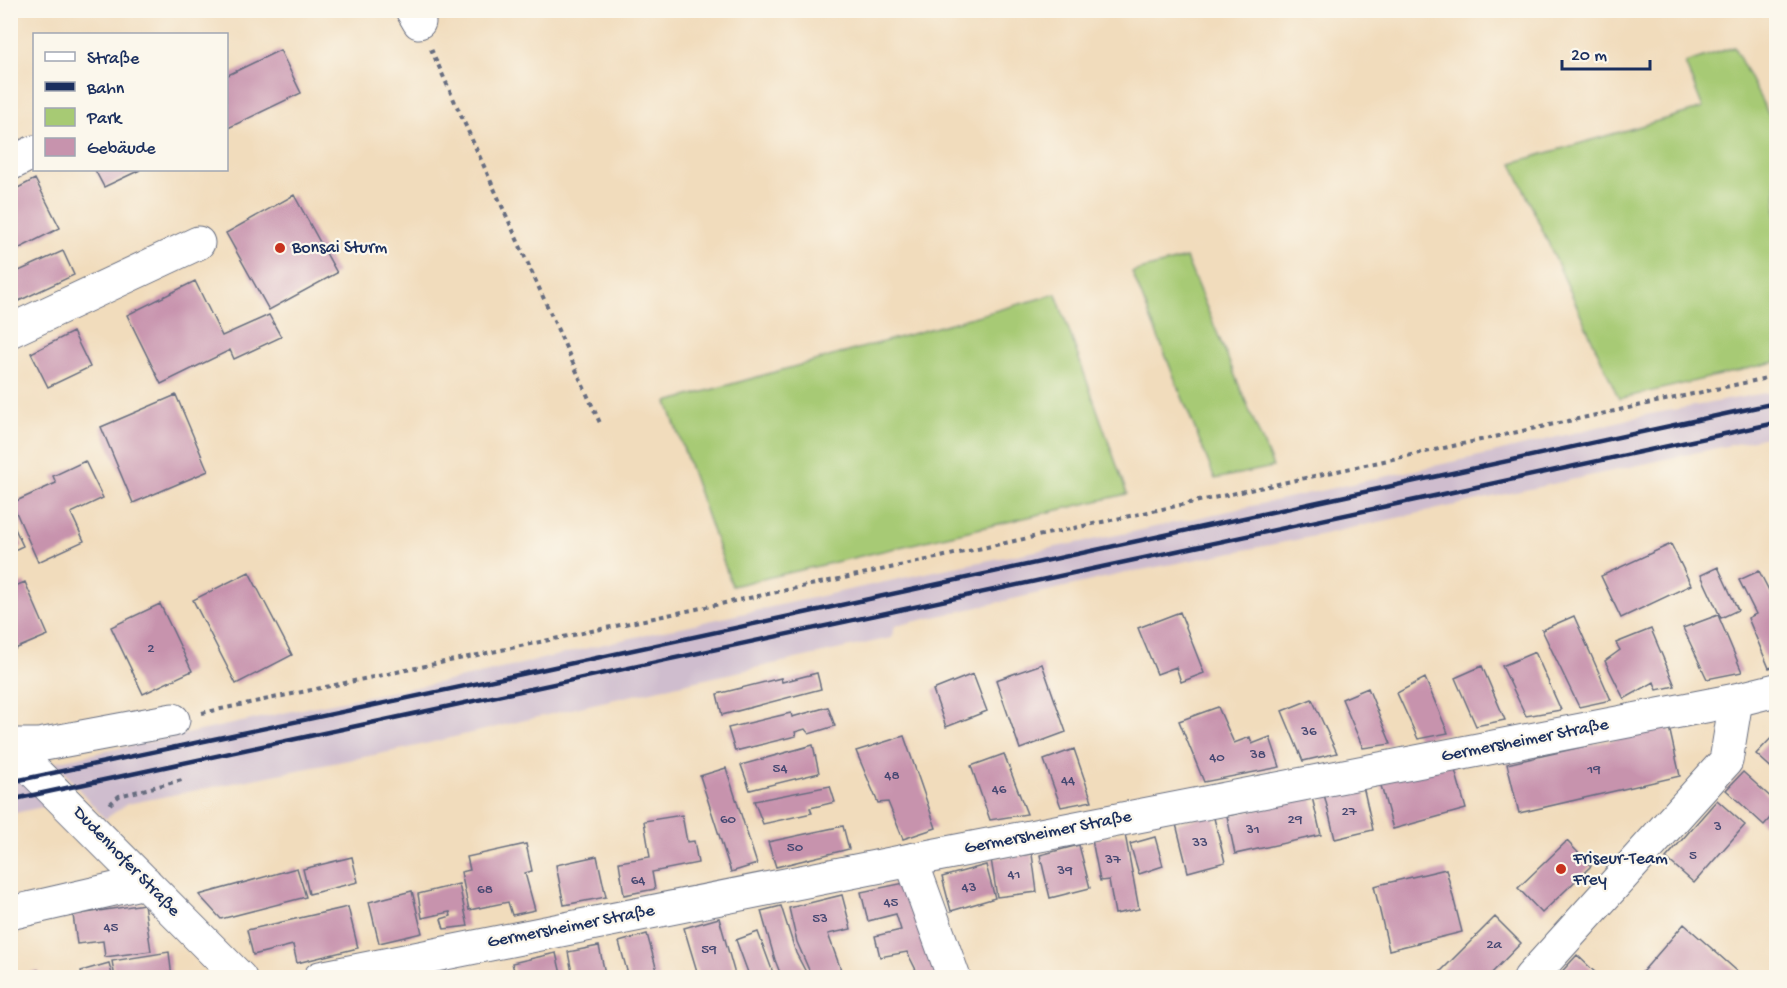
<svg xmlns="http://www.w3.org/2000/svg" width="1787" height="988" font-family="'Gochi Hand',sans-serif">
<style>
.industrial{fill:#cfbdce}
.green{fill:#a7ca74;stroke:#617c69;stroke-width:1.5}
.building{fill:#c793ad}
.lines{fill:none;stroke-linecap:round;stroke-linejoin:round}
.minor-casing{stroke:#666c7f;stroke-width:35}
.major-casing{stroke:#666c7f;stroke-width:35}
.path{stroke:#666c7f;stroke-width:4;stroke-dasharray:4.5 4.5;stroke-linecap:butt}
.minor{stroke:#fff;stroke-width:33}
.major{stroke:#fff;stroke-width:33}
.rail{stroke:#1b2f5e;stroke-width:4.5}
.poi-dot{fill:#c8321e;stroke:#fbf7ec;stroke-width:2}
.labels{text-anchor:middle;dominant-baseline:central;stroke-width:4.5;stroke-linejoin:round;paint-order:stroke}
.number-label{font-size:15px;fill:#464872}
.poi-label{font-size:18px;fill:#1b2f5e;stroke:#fbf7ec;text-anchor:start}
.street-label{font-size:18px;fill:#1b2f5e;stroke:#fbf7ec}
</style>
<rect width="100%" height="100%" fill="#fbf7ec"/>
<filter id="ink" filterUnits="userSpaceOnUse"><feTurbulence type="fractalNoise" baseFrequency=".0167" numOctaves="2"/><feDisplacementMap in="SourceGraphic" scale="12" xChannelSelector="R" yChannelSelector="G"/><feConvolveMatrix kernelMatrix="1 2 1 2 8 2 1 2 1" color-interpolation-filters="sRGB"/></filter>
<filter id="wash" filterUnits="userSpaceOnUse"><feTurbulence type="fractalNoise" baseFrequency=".008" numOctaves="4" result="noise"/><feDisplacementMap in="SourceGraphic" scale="24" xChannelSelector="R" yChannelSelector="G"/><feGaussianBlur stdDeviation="1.35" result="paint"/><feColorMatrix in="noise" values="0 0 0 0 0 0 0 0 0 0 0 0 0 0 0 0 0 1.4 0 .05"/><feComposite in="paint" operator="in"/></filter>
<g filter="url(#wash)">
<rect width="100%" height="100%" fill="#f1dcbc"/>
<path class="industrial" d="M1776,391v44l-475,104 -175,34 -231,53 -4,12 -298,66 -189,45 -277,55 -22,15 -50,-57 256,-55 152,-29 154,-37 327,-72 188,-37 361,-79 152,-38z
M11,767l36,39 -36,8z"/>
<path class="green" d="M1734,47l42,82v233l-157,37 -107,-236 191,-55 -18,-45z
M1186,258l87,209 -58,12 -83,-207z
M1056,294l71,200 -395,92 -65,-184z"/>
<g id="blocks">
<path class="building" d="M280,50l21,43 -75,36v-53z
M95,170h45l-36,17z
M35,179l25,49 -50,25v-61z
M294,195l43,78 -68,37 -43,-77z
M63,251l11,24 -64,30v-30z
M195,281l27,55 47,-21 12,22 -47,22 -4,-9 -69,34 -34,-69z
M73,332l17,35 -42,20 -17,-34z
M176,395l32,76 -75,32 -32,-76z
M85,461l18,37 -32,15 13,28 -46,21 -26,-59 44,-20 -3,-7z
M10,518l13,28 -13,6z
M1671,544l20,41 -70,33 -20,-42z
M1718,567l20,43 -17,8 -20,-43z
M1759,571l17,33v62l-7,2 -21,-50 8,-4 -17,-34z
M249,572l43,83 -56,29 -43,-84z
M25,582l23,53 -38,16v-63z
M160,604l32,67 -49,23 -32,-67z
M1180,612l24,61 -23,9 -5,-15 -19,7 -19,-46z
M1718,615l24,57 -35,7 -24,-51z
M1574,616l37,84 -32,7 -37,-77z
M1651,629l24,57 -18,4 -3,-8 -30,17 -19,-38 15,-11 -4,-7z
M1535,652l26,58 -35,6 -24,-50z
M1042,664l24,68 -46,17 -24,-69z
M1482,666l23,54 -29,6 -21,-48z
M817,673l4,16 -99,26 -5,-21 64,-16 1,4z
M973,674l14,37 -41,16 -13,-37z
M1425,678l23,55 -30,6 -21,-46z
M1368,688l23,56 -28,4 -21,-49z
M1312,699l25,54 -34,8 -21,-50z
M828,707l7,19 -26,8 -4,-5 -10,3 1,4 -61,15 -7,-23 63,-15 1,4z
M1218,707l16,36 16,-6 2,7 18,-7 10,30 -76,15 -25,-61z
M1669,727l11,49 -161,37 -12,-49z
M1776,733v39l-20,-18z
M904,736l32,92 -33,11 -15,-37 -10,1 -22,-52z
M813,745l6,28 -69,17 -9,-25z
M1074,749l18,52 -31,6 -17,-47z
M1004,754l23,60 -37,6 -19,-54z
M1453,763l13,46 -73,20 -13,-47z
M726,768l31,96 -26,8 -31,-96z
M1743,772l33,30v9l-12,14 -38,-35z
M830,786l5,16 -25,6 2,5 -49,11 -9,-23z
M1363,786l10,44 -38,9 -11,-45z
M1312,797l9,38 -86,19 -8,-38z
M1717,800l28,25 -51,58 -28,-25z
M1213,814l12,48 -37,10 -12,-48z
M682,815l5,27 7,-1 4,22 -46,9 3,17 -31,6 -5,-33 31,-5 -6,-36z
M843,826l6,23 -73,18 -8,-25z
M1125,834l14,75 -24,5 -6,-34 -9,1 -8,-41z
M1155,837l8,29 -24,8 -9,-30z
M1567,841l24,25 -49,47 -24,-25z
M526,844l6,27 -7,2 10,37 -23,5 -4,-13 -39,8 -8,-38 9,-2 -3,-13z
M1079,845l11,43 -40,10 -10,-43z
M1032,854l5,38 -40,5 -6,-38z
M597,856l9,41 -42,8 -8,-40z
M352,857l6,25 -49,12 -6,-25z
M986,865l9,33 -44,13 -9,-34z
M297,868l9,29 -85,22 -22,-24z
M1446,869l16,63 -73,18 -15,-64z
M909,882l34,96h-39l13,-6 -10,-20 -27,5 -5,-21 26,-6 -5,-16 -28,7 -7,-29z
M459,884l9,42 -24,3 -3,-10 10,-3 -1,-4 -28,6 -4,-24z
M412,891l10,42 -43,10 -10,-41z
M842,895l9,34 -23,5 13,36 -5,1 2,7 -26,-1 -15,-35 -8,-34z
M144,904l7,47 -46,6 -2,-16 -26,3 -4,-29z
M781,906l15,47 13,25h-27l-7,-18 -14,-49z
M348,907l10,41 -61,15 -4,-18 -40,10 -6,-25z
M1495,917l26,26 -34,35h-49l-2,-2z
M719,918l17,60h-37l-15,-50z
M1684,924l61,54h-108z
M758,932l17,46h-25l-14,-38z
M647,934l12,44h-30l-10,-36z
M599,946l7,32h-33l-5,-26z
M169,952l3,26h-33v-2l-24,2 -3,-17z
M556,953l6,25h-46l-4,-15z
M1577,955l24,23h-45z
M109,963l4,15h-30l-2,-7z
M38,970l2,8h-25v-1z"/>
</g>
</g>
<g filter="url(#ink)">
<use href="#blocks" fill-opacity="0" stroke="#666c7f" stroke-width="1.5"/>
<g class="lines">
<g class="minor-casing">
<path id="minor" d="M412,10l7,12
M10,164l24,-12
M10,331l188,-88
M10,745h29l134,-25
M10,747l230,231
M911,860l43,118
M10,913l135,-31
M1530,978l196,-217 10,-61"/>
</g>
<g class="major-casing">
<path id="major" d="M320,978l591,-118 825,-160 40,-10"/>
</g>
<path class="path" d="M431,49l169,374
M202,713l637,-134 937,-203
M110,804l9,-8 63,-16"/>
<use href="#minor" class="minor"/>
<use href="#major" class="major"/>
<path class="rail" d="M10,782l512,-108 1254,-271
M10,800l1766,-377"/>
</g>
</g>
<g class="poi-dot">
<circle cx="280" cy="248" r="6"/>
<circle cx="1561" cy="869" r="6"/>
</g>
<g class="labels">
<g class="number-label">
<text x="151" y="649">2</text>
<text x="1309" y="732">36</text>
<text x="1258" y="755">38</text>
<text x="1217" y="758">40</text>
<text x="780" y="769">54</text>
<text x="1594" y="770">19</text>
<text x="892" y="776">48</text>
<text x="1068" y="781">44</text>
<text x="999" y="790">46</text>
<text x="1349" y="812">27</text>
<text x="728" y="820">60</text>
<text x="1295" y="820">29</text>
<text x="1718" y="827">3</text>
<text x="1253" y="830">31</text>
<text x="1200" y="843">33</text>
<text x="795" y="848">50</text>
<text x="1693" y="856">5</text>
<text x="1113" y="860">37</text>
<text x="1065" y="871">39</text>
<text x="1014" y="875">41</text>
<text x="638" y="881">64</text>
<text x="969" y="888">43</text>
<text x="485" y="890">68</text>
<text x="891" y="903">45</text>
<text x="820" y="919">53</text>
<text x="111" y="928">45</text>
<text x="1494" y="945">2a</text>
<text x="709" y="950">59</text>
</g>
<g class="poi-label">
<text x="292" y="248">Bonsai Sturm</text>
<text x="1573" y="859">Friseur-Team<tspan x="1573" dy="21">Frey</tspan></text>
</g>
<g class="street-label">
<text transform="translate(1525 741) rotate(-11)">Germersheimer Straße</text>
<text transform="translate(1048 833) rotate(-11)">Germersheimer Straße</text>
<text transform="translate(126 862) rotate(46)">Dudenhofer Straße</text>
<text transform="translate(571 927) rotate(-11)">Germersheimer Straße</text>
</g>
</g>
<rect width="1787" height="988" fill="none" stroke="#fbf7ec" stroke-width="36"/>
<rect x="33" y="33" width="195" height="138" fill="#fbf7ec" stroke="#a1a7b3" stroke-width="1.5"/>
<rect x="45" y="52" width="30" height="9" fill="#ffffff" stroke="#a1a7b3" stroke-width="1.5"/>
<text x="87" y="63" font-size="18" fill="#1b2f5e">Straße</text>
<rect x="45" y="82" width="30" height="9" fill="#1b2f5e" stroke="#a1a7b3" stroke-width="1.5"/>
<text x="87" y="93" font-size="18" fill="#1b2f5e">Bahn</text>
<rect x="45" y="108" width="30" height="18" fill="#a7ca74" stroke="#a1a7b3" stroke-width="1.5"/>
<text x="87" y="123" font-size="18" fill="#1b2f5e">Park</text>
<rect x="45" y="138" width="30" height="18" fill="#c793ad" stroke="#a1a7b3" stroke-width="1.5"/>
<text x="87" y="153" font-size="18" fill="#1b2f5e">Gebäude</text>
<path d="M1562 60v9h88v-9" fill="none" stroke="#1b2f5e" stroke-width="3"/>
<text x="1571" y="60" font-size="18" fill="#1b2f5e" stroke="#fbf7ec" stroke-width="4.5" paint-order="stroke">20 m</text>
</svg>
